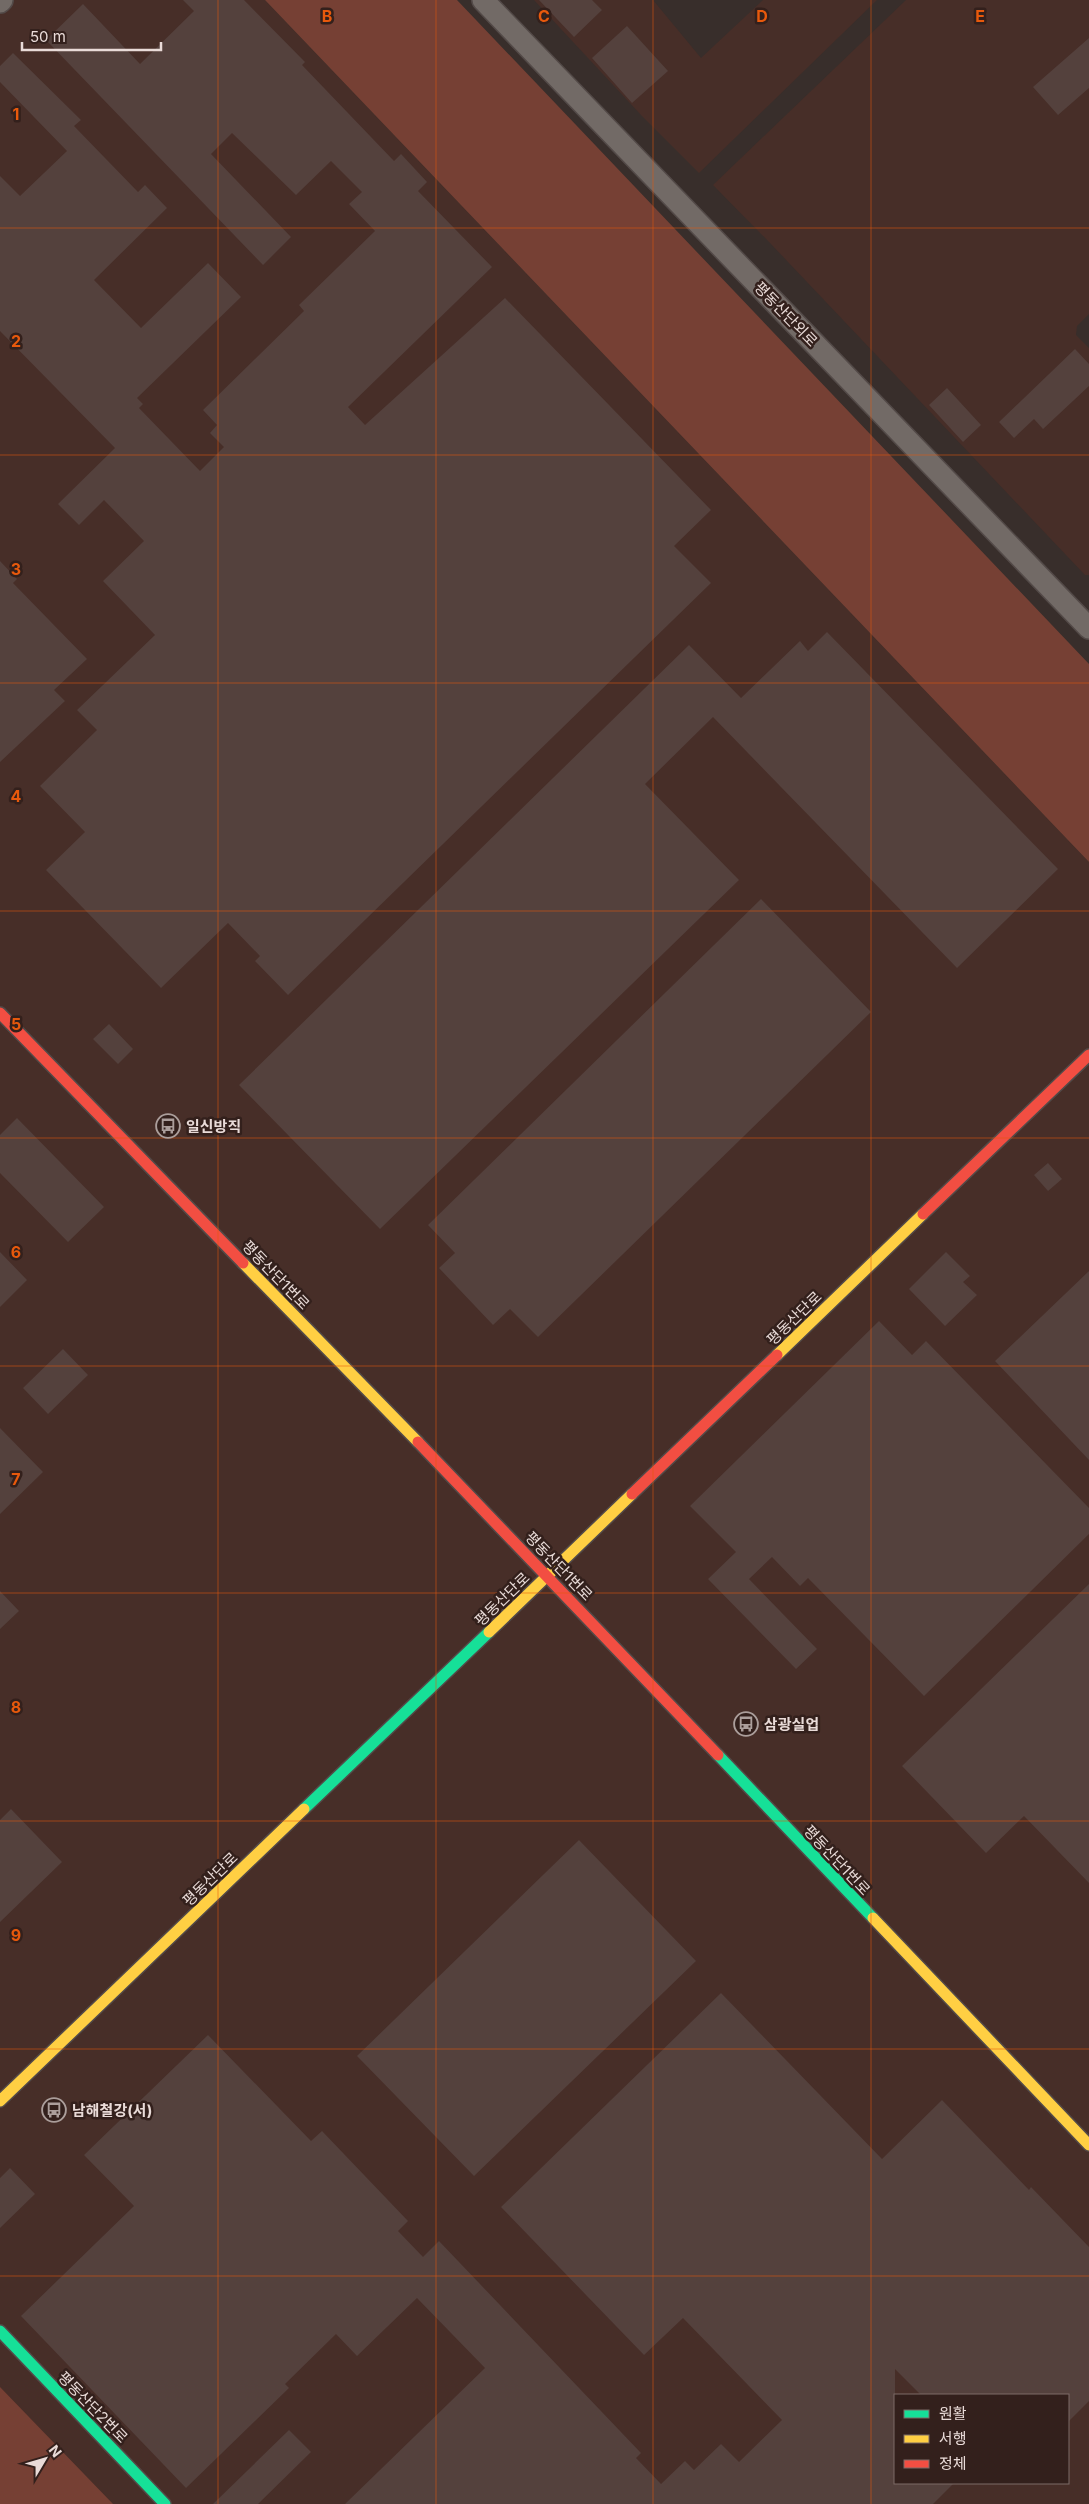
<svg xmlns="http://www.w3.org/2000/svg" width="1089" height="2504" font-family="Inter,'Noto Sans KR',sans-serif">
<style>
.built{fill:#472e28;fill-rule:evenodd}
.green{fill:#764034}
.building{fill:#54413d}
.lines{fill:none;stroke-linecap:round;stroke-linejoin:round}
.street-casing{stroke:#534a48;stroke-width:24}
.fast-casing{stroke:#534a48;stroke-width:14}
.slow-casing{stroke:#534a48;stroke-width:14}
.jam-casing{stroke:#534a48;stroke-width:14}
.street{stroke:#726a66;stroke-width:21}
.fast{stroke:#16e098;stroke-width:11}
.slow{stroke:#ffcf43;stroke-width:11}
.jam{stroke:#f24e42;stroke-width:11}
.grid{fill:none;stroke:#e8590c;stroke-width:1;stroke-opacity:0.55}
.labels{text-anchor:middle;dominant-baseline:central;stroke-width:5;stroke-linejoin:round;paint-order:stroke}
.street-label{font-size:15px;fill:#e9dbd8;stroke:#33201c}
.poi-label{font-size:15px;font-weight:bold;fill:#e9dbd8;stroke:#33201c;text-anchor:start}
.grid-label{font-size:16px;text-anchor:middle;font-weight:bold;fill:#e8590c;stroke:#33201c;stroke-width:5;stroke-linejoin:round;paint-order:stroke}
</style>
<rect width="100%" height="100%" fill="#382e2b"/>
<path class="built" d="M0,0h265l824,862v1642h-1089zM895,2395h173v88h-173z
M534,0h119l48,58 62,-58h114l-178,173 -58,-58z
M906,0h183v314l-12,12 -1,9 13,13v227h-4l-315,-332 -57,-58z"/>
<path class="green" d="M265,0h192l632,664v198z
M0,2387l113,117h-113z"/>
<path class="building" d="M183,0h61l61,62 -3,3 92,96 7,-7 26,28 -9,9 74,76 -144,140 17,18 140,-127 206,212 -37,36 37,37 -423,412 -33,-34 5,-5 -32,-33 -67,65 -115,-118 39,-38 -45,-46 57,-56 -20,-20 78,-75 -52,-54 41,-40 -40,-41 -25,25 -21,-21 57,-56 -115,-117v-155l20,20 47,-45 -67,-69v-16l13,-13 68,67 -7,6 64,66 7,-7 22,23 -73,72 47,48 67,-65 33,34 -104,101 6,6 -4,4 61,63 24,-24 -14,-14 7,-8 -14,-15 101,-99 -5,-6 76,-74 -26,-27 13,-12 -31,-31 -35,34 -64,-62 -21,21 80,83 -28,28 -217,-225 37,-36 57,60 54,-53z
M539,0h53l10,10 -28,27z
M627,26l41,45 -36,32 -40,-45z
M1089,38v50l-31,27 -25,-28z
M1075,349l14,15v22l-46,43 -9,-10 -20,19 -15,-16z
M947,388l34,37 -18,17 -34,-37z
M0,561l17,18 -4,4 74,76 -33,31 11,11 -65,61z
M827,632l231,237 -101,99 -244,-251 -68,67 94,96 -359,349 -141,-144 450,-440 52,53 59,-57 8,10z
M761,899l110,113 -333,325 -28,-28 -17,16 -54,-57 16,-15 -27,-28z
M109,1024l24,25 -15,15 -25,-25z
M17,1118l87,89 -36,35 -68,-69v-38z
M1048,1163l14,16 -14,12 -14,-16z
M0,1252l27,28 -27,27z
M946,1252l24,24 -7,6 14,13 -32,31 -36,-37z
M1089,1271v189l-94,-99z
M879,1321l33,34 14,-14 163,167v26l-165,162 -116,-118 -8,8 -28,-29 -23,22 68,70 -21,20 -88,-90 28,-27 -46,-46z
M63,1349l25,26 -40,39 -25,-26z
M0,1428l43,44 -43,42z
M1089,1584v299l-65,-67 -38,37 -84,-87z
M0,1591l19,20 -19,18z
M11,1809l51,53 -62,60v-102z
M579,1840l117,121 -222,215 -117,-120z
M721,1993l161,166 60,-59 87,90 2,-3 58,60v154l-21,21v-27h-147l-26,-26v114h59l-21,21h-588l140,-136 -68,-70 -60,58 -21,-22 -51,50 4,4 -103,100 -165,-172 113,-110 -50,-51 124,-120 103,106 11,-10 86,90 -10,10 25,26 16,-16 202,212 -5,5 25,26 24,-23 9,9 27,-26 18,18 43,-42 -99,-102 -39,37 -143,-148z
M10,2168l25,26 -35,34v-50z
M289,2430l22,22 -53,52h-45z"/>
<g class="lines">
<g class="street-casing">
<path id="street" d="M483,0l606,628
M0,2l2,-2"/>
</g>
<g class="fast-casing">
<path id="fast" d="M718,1755l155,163
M304,1809l185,-177
M0,2331l165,173"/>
</g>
<g class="slow-casing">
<path id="slow" d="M243,1263l175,179
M777,1355l146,-141
M489,1632l143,-138
M873,1918l216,227
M0,2101l304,-292"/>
</g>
<g class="jam-casing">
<path id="jam" d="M0,1013l243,250
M923,1214l166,-159
M418,1442l300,313
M632,1494l145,-139"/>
</g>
<use href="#street" class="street"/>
<use href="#fast" class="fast"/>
<use href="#slow" class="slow"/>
<use href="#jam" class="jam"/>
</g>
<path class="grid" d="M218,0v2504M436,0v2504M653,0v2504M871,0v2504M0,228h1089M0,455h1089M0,683h1089M0,911h1089M0,1138h1089M0,1366h1089M0,1593h1089M0,1821h1089M0,2049h1089M0,2276h1089"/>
<defs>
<g id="bus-ring" transform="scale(1.25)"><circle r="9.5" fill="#33201c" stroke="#ab9e9b" stroke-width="1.5"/><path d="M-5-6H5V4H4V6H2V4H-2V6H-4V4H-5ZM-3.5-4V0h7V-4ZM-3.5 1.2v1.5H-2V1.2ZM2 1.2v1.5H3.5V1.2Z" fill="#ab9e9b"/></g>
</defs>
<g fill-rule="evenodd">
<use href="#bus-ring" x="168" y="1126"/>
<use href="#bus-ring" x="746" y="1724"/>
<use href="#bus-ring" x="54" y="2110"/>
</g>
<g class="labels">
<g class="street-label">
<text transform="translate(786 314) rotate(46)">평동산단외로</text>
<text transform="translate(276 1275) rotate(46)">평동산단1번로</text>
<text transform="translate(794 1318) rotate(-44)">평동산단로</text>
<text transform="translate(559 1566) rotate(46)">평동산단1번로</text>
<text transform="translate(502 1599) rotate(-44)">평동산단로</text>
<text transform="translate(837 1860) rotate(47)">평동산단1번로</text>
<text transform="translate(210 1879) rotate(-44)">평동산단로</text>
<text transform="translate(93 2407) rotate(46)">평동산단2번로</text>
</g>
<g class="poi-label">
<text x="186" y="1126">일신방직</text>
<text x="764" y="1724">삼광실업</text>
<text x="72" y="2110">남해철강(서)</text>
</g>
</g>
<g class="grid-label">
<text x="327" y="22">B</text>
<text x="544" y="22">C</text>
<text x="762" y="22">D</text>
<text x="980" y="22">E</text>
<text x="16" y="120">1</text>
<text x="16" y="347">2</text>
<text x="16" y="575">3</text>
<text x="16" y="802">4</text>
<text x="16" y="1030">5</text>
<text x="16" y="1258">6</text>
<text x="16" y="1485">7</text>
<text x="16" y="1713">8</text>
<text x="16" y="1941">9</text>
</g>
<rect x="894" y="2394" width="175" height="90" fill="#33201c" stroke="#7c6b67"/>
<rect x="904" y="2410" width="25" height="8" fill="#16e098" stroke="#7c6b67"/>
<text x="939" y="2419" font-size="15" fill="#e9dbd8">원활</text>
<rect x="904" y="2435" width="25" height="8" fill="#ffcf43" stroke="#7c6b67"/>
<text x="939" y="2444" font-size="15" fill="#e9dbd8">서행</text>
<rect x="904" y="2460" width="25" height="8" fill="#f24e42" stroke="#7c6b67"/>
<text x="939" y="2469" font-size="15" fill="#e9dbd8">정체</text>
<g transform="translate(45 2459) rotate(52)" stroke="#33201c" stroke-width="4" paint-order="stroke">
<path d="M0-4L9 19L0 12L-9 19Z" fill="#e9dbd8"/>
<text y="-8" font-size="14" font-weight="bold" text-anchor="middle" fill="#e9dbd8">N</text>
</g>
<path d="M22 42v8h139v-8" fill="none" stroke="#e9dbd8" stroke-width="2.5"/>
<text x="30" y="42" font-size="15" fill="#e9dbd8" stroke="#33201c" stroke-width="4" paint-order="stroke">50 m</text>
</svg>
